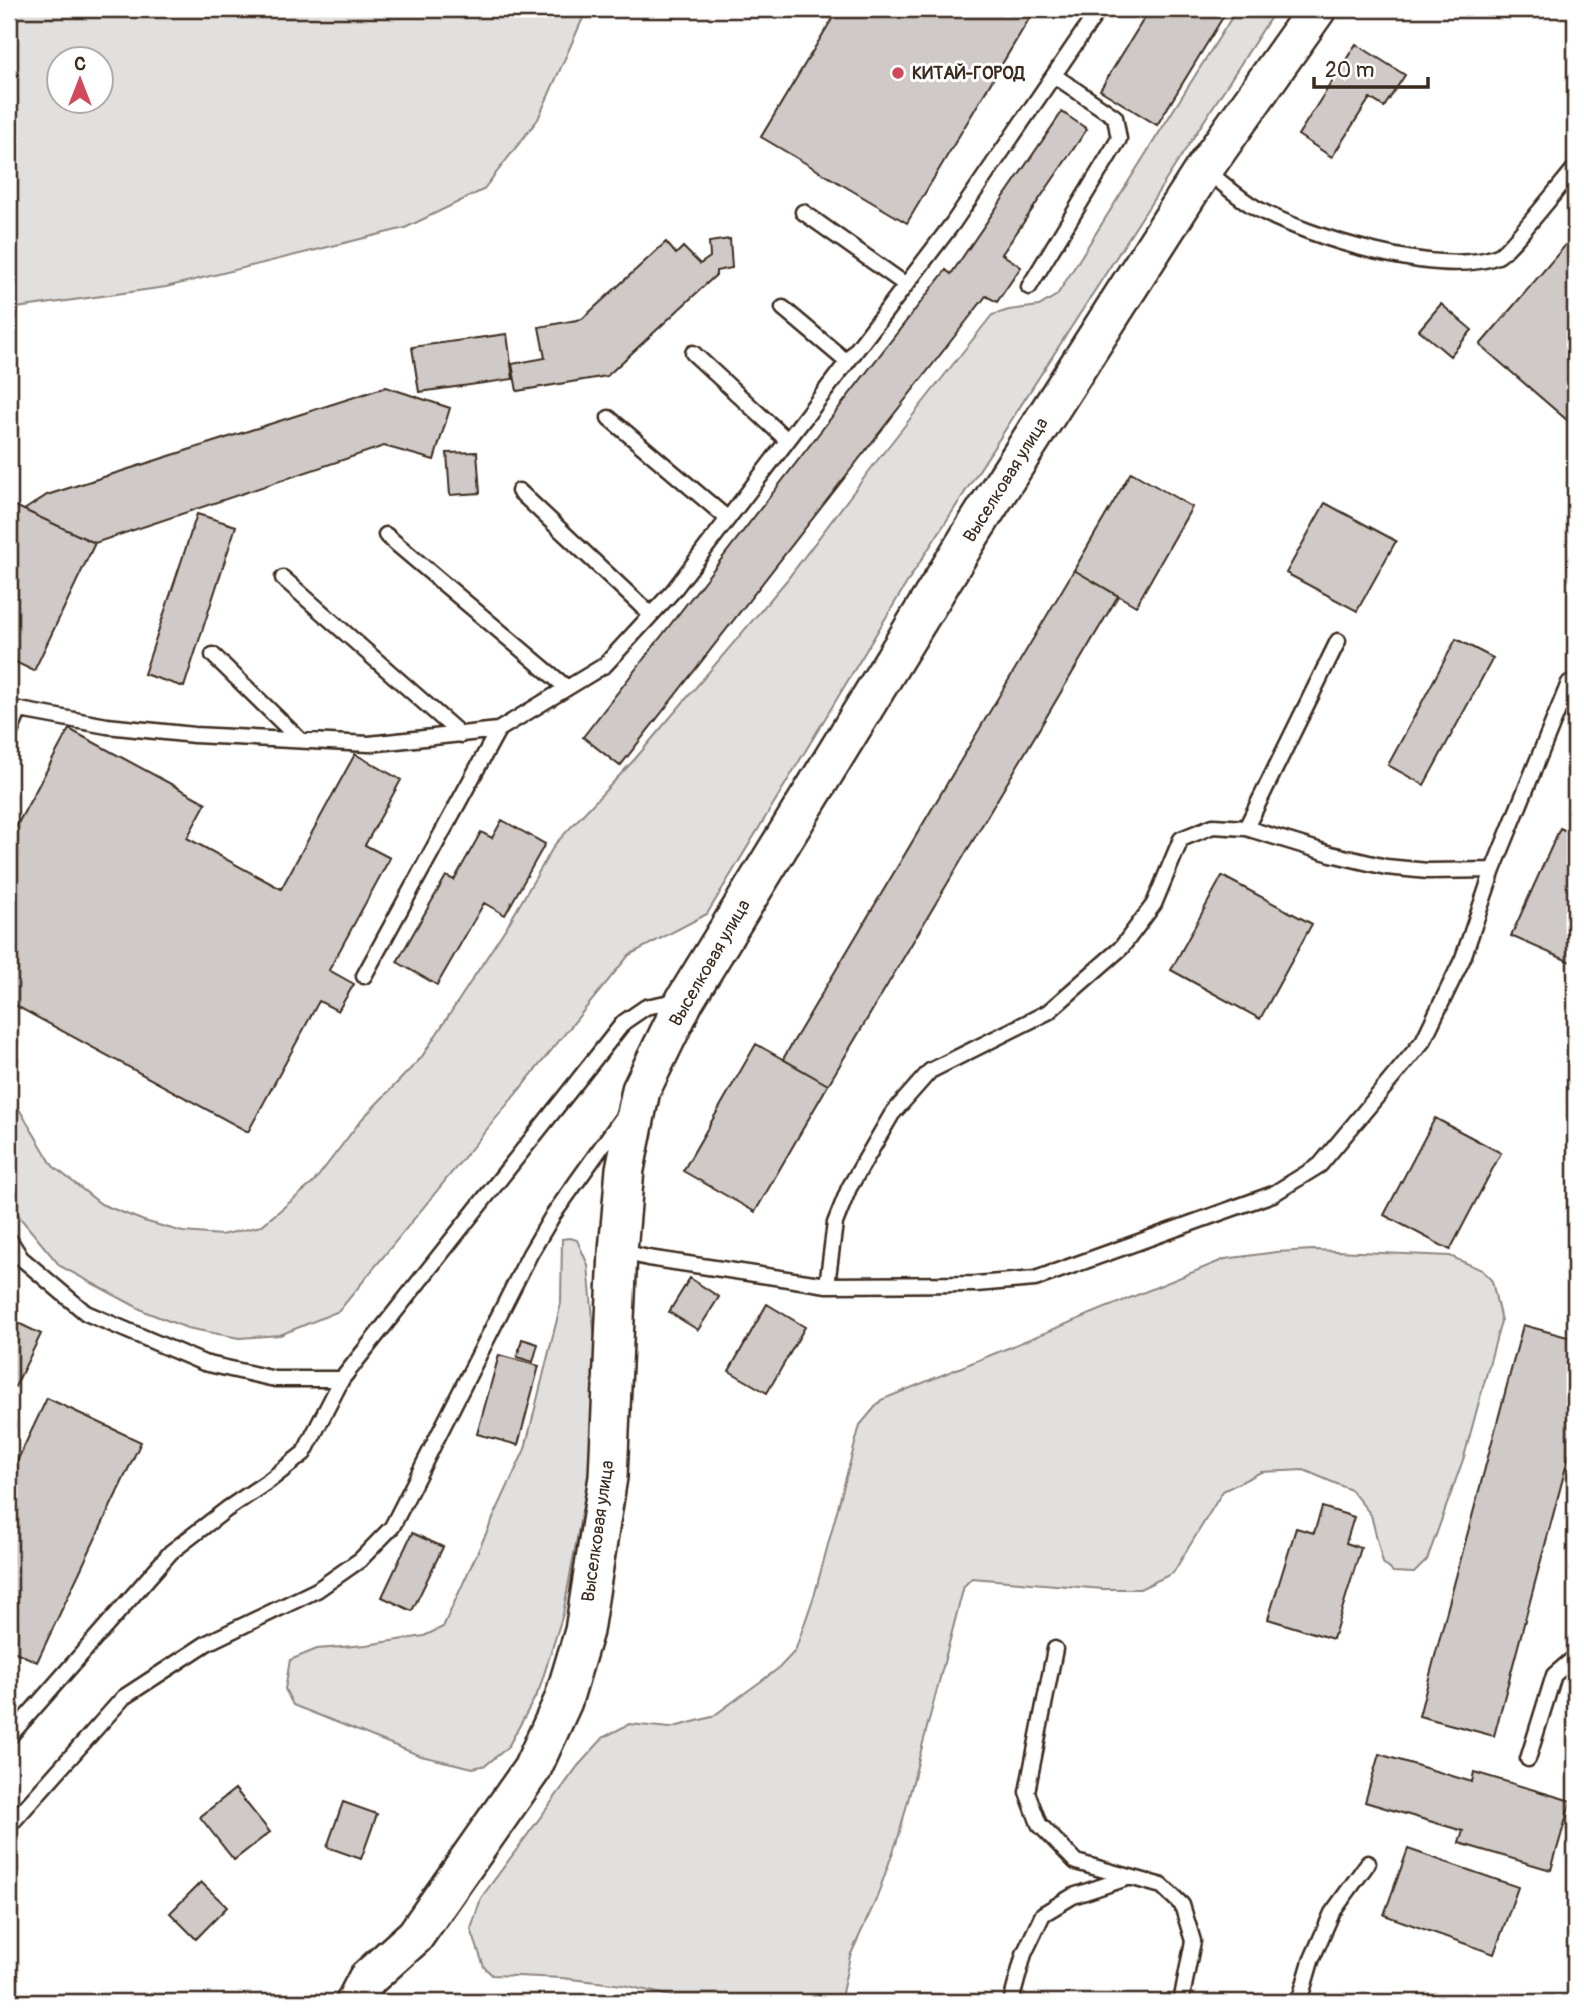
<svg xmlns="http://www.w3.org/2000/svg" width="1584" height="2011" font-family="Pangolin,sans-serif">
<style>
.green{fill:#e2e0de;stroke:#8e857e;stroke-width:2;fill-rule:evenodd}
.building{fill:#cfcac7;stroke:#3b2a1e;stroke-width:2}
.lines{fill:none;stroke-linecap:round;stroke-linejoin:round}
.service-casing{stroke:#3b2a1e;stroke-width:19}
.tertiary-casing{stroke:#3b2a1e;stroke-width:42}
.service{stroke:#fff;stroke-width:14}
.tertiary{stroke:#fff;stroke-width:37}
.poi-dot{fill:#d1495b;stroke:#fff;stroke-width:2.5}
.labels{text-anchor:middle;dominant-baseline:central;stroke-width:6;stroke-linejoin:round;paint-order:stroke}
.poi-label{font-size:18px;font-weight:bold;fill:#3b2a1e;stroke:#fff;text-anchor:start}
.street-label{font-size:18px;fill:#3b2a1e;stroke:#fff}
</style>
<rect width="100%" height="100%" fill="#fff"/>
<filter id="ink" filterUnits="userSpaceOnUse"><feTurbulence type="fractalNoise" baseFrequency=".0143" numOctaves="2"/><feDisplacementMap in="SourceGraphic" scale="14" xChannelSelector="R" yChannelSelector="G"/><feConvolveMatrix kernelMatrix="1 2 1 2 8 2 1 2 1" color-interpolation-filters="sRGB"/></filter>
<g filter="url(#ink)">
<path class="green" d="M9,9h578l-49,110 -55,71 -78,38 -239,59 -157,22zM60,60h42v42h-42z
M1237,9h39l-365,567 -204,338 -78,41 -290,356 -59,24 -41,3 -52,-10 -41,-16 -86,-46 -39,-47 -12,-20v-98l10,8 34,57 48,38 43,17 39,11 38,3 40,-9 52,-43 49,-64 59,-61 88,-135 46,-79 80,-85 151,-178 90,-119 116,-147 17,-5 30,-4 18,-11z
M570,1238l7,2 11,25 7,76 -3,116 -29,157 -24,76 -31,57 -22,18 -13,3 -52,-12 -128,-51 -8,-16 5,-29 27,-11 49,-4 58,-9 19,-9 82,-178 36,-146 1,-64z
M1313,1250l137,6 32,14 10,11 9,40 -37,136 -37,103 -13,13 -21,-1 -10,-9 -12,-48 -20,-25 -47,-20 -43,2 -38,19 -50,82 -33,16h-37l-131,-11 -8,8 -65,249 -24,67 -25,54 -10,46h-143l-74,-17 -61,-7 -70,-3 -8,-8 -13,-38 10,-31 97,-132 26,-29 25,-13 41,4 42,-11 67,-49 16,-17 20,-58 45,-168 21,-25 344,-141 51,-7z"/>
<path class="building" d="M838,9h197l-128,214 -146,-86z
M1150,9h78l-71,116 -57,-35z
M1356,44l49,31 -21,32 -14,-9 -38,59 -34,-22z
M1062,112l25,17 -85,125 19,13 -24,35 -11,-6 -366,470 -37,-29 363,-467 5,4z
M1575,234v193l-95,-82z
M730,239l2,29 -16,3v4l-109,101 -90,15 -5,-27 33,-6 -6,-31 43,-8 84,-77 10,12 7,-7 17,17 10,-7 -1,-15z
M1441,304l31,26 -22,26 -31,-26z
M507,334l6,45 -94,13 -7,-45z
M386,387l64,21 -16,52 -50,-14 -289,97 -71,-33 23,-15z
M477,452l3,41 -30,2 -3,-42z
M1131,472l61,35 -56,99 -62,-36z
M9,503l86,40 -61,128 -25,-12z
M1325,503l71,38 -39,70 -71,-38z
M197,514l39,12 -52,161 -40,-13z
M1074,570l44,26 -290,489 -45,-26z
M1456,639l37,19 -69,127 -36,-20z
M69,729l137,74 -19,35 94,51 74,-135 46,26 -36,65 25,13 -61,112 25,14 -16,27 -19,-10 -71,131 -239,-130v-162z
M502,820l43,24 -40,71 -21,-12 -47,82 -40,-23 49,-86 8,4 27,-48 11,6z
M1560,828l15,7v129l-64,-28z
M1222,876l90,48 -52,95 -89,-49z
M756,1044l72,41 -73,127 -72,-41z
M1435,1118l66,35 -51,97 -66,-35z
M690,1278l29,19 -21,33 -29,-18z
M767,1304l38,23 -38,66 -38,-22z
M18,1323l23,11 -26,53 -6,-3v-42z
M1523,1325l52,14v94l-81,303 -75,-20z
M522,1339l16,5 -5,18 -16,-5z
M499,1355l40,11 -21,79 -41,-11z
M47,1398l94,44 -104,220 -28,-13v-171z
M1322,1507l32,10 -8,26 15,5 -28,91 -65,-20 28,-91 18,5z
M412,1533l31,14 -31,64 -30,-14z
M1379,1754l93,28 2,-10 97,29 -20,69 -92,-27 4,-12 -98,-29z
M235,1789l35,43 -36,28 -34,-43z
M343,1802l34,12 -16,45 -34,-12z
M1408,1849l110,38 -24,67 -110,-39z
M201,1882l26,25 -31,32 -26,-26z"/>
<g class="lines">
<g class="service-casing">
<path id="service" d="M1205,170c17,12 33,28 51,38 52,29 186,71 242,48 10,-4 65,-74 77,-88
M803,212l103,73
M1029,287l90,-148 -4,-22 -60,-41
M783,308l64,54
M693,353l94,87
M609,418l119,101
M519,491l132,124
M386,535l181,153
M283,578l178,157
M213,655l87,85
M9,708l98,18 87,9 175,9 129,-14 107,-65 68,-74 280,-368 146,-214
M9,735l10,-24
M1246,828l92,-187
M364,976l134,-246
M9,1239l12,19 65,55 118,50 71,16h67
M620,1251l28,7 179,27 149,-1 59,-5 238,-85 47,-29 103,-124 40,-83 30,-88
M827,1285l8,-62 14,-35 43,-74 38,-43 118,-59 73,-64 33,-44 27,-65 32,-13 33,2 85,26 55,13 42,4 65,-1 76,-187
M1055,1649l-28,143 12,32 37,38 86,24 20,19 11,36 -12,61
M9,1737l162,-185 56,-43 43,-29 34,-27 38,-74 282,-357 22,-15 34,-7
M1528,1759l26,-84 21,-18
M9,1826l115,-129 83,-54 110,-53 43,-30 32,-33 138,-273 23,-39 72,-101
M1011,2002l13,-48 19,-40 30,-18 57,-19
M1299,2002l12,-41 21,-48 36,-50"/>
</g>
<g class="tertiary-casing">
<path id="tertiary" d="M355,2002l12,-23 48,-43 117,-167 31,-68 21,-70 24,-154 10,-226 7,-82 16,-79 44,-90 289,-471 230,-360 113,-160"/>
</g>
<use href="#service" class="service"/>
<use href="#tertiary" class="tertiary"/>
</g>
</g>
<circle class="poi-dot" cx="898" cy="73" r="7"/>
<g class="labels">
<g class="poi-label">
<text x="912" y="73">КИТАЙ-ГОРОД</text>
</g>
<g class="street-label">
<text transform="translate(1006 480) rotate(-58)">Выселковая улица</text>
<text transform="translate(710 963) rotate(-60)">Выселковая улица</text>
<text transform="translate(598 1531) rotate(-82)">Выселковая улица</text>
</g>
</g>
<rect width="1584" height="2011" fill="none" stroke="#fff" stroke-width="35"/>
<rect x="18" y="18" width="1549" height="1976" fill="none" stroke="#3b2a1e" stroke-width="2.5" filter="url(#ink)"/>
<g transform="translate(80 80)"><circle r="33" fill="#ffffff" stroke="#b1aaa5" stroke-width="2"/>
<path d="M0-5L12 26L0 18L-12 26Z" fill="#d1495b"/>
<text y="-10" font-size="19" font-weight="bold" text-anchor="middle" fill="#3b2a1e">С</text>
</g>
<path d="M1314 77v10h114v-10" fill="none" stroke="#3b2a1e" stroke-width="3.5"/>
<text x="1325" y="77" font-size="21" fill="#3b2a1e" stroke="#ffffff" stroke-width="5" paint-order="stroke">20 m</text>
</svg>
